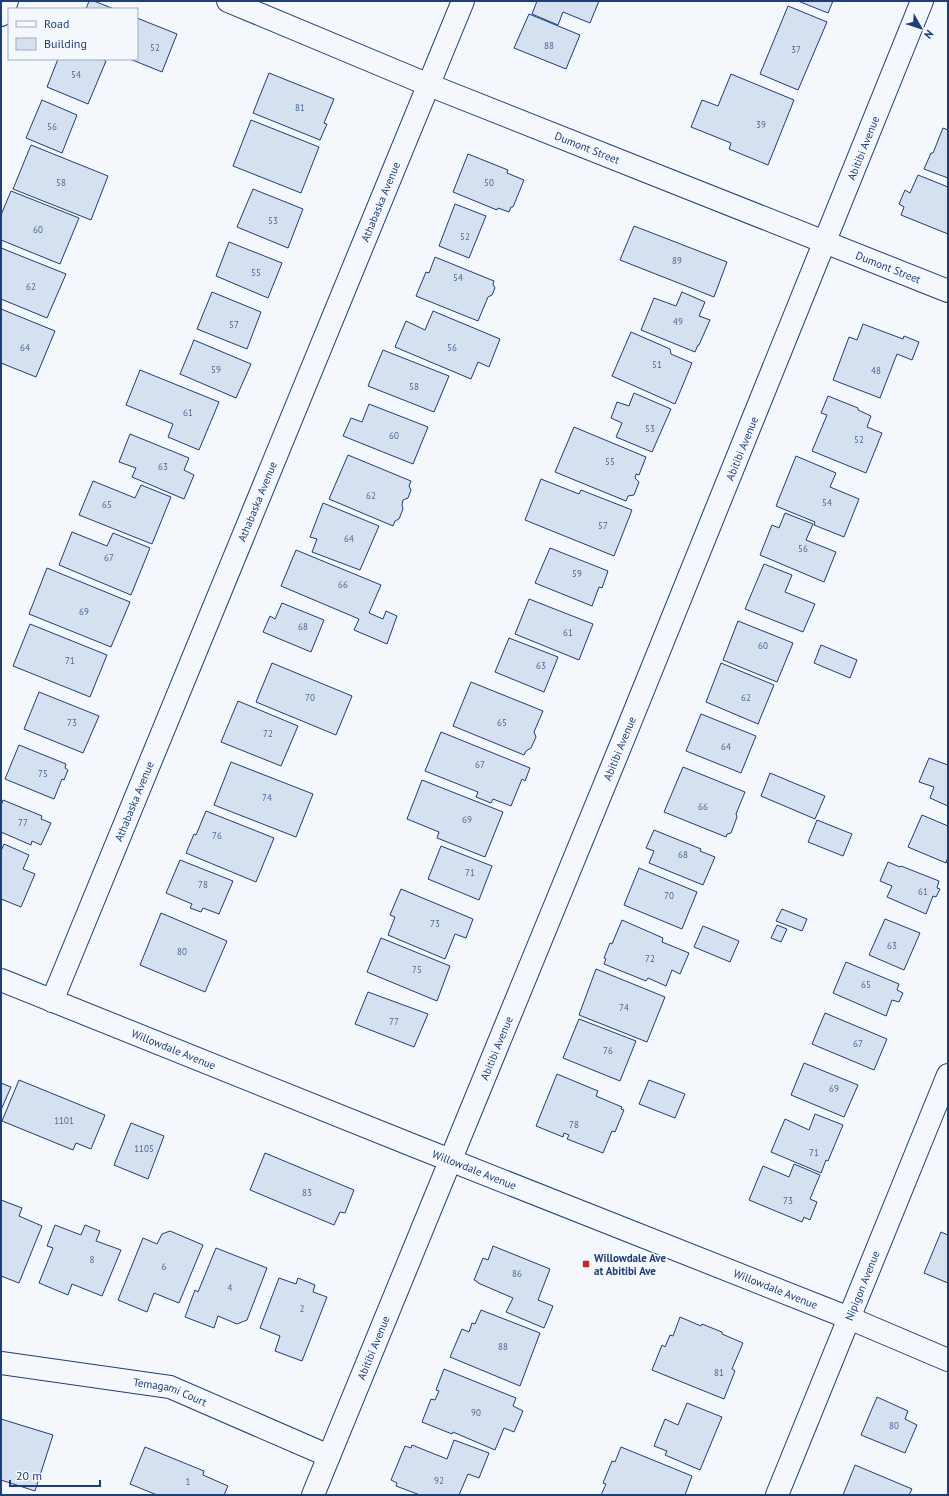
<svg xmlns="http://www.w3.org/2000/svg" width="949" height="1496" font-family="'PT Sans',sans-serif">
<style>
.building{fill:#d5e0f0;stroke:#1d3f73}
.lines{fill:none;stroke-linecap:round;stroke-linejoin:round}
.minor-casing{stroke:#1d3f73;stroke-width:24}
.minor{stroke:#f4f7fb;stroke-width:22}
.poi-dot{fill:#c62828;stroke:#f4f7fb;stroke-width:1.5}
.labels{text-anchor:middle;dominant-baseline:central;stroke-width:3;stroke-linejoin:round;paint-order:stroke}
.number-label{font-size:9px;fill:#4b6792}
.street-label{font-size:11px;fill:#1d3f73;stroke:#f4f7fb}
.poi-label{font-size:11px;font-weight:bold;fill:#1d3f73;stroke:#f4f7fb;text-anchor:start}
</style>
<rect width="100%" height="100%" fill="#f4f7fb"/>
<path class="building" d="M89,1h5l20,8h-28z
M537,1h62l-9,22 -27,-11 -5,13 -26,-11z
M798,1h35l-5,12z
M788,6l39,16 -29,68 -38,-16z
M529,14l51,21 -14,34 -52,-21z
M137,18l40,16 -15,38 -32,-13h7z
M58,59h44l4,2 -18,43 -41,-17z
M269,73l65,26 -10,24 3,1 -7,16 -67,-27z
M731,74l63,26 -26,65 -39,-16 2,-6 -40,-16 11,-27 16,6z
M42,100l35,15 -15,38 -36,-15z
M251,120l68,27 -18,46 -68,-27z
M943,128l5,2v48l-24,-9 7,-16h2z
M31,145l77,31 -17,44 -78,-31z
M468,154l40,16 -1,3 17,7 -11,27h-2l-2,5 -11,-4 -1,2 -44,-18z
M918,175l30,12v47l-47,-19 3,-8 -5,-3 6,-14 5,3z
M253,189l50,20 -15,39 -51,-21z
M11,191l68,27 -19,46 -59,-24v-25z
M455,204l31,12 -17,42 -30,-12z
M634,226l93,36 -13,35 -94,-37z
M229,242l53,21 -14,35 -52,-22z
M1,248l65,26 -19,44 -46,-19z
M435,257l59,24 -1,3 2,4 -3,7 -4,2 -10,24 -62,-25 10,-24 3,1z
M212,292l49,20 -14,37 -50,-20z
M682,292l23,10 -6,14 11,4 -11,25h-1l-3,7 -54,-22 13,-32 22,8z
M1,309l54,22 -19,46 -35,-14z
M433,311l67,28 -11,28 -11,-5 -7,17 -76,-32 11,-26 19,9z
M863,324l40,15 1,-3 15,6 -7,18 -15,-6 -17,44 -47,-18 16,-43 8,3z
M631,332l39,17 1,5 21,9 -17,41 -63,-28z
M194,340l57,24 -15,34 -56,-24z
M383,350l66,26 -15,36 -66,-26z
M140,370l79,32 -20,48 -31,-13 5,-13 -47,-19z
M634,393l37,16 -19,43 -36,-15 6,-14 -11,-5 6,-16 12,4z
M828,396l30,12v2l13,6 -4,11 15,6 -16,40 -54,-22 15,-36 -6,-2z
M369,404l59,23 -15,37 -70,-28 8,-18 11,4z
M574,427l72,30 -7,18 -3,-1 -1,4 4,4 -5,13 -6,1 -2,5 -71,-29z
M130,434l59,24 -5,12 10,5 -10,24 -52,-22 4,-9 -17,-6z
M348,455l63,26 -2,5 2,4 -3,8 -5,2 -1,5 1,4 -4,10 -4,2 -2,5 -64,-27z
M796,456l40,17 -6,14 29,12 -15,38 -30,-12 1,-3 -39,-16z
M541,479l38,15 2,-4 51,20 -18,46 -89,-36z
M93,481l42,17 6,-13 30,12 -19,47 -73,-29z
M323,503l56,23 -19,44 -48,-18 5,-13 -7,-2z
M785,513l28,11 -7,16 30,12 -12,30 -64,-27 12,-30 7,3z
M72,532l35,14 6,-13 37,15 -19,47 -72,-30z
M550,548l58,23 -6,17 -3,-1 -7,19 -57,-23z
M296,550l85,35 -12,28 14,6 3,-8 11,5 -10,28 -33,-14 5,-11 -78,-33z
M764,564l28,11 -7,17 30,12 -12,28 -58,-23z
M47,568l83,34 -19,45 -82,-33z
M529,599l64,25 -14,36 -64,-26z
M282,603l42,17 -13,32 -48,-20 7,-16 5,3z
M738,621l55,22 -16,39 -54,-22z
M30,624l77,31 -17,42 -77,-31z
M509,638l49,19 -14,35 -49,-20z
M821,645l36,15 -7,18 -36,-15z
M272,663l80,33 -16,39 -80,-33z
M721,663l53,22 -16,39 -52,-22z
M471,682l72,29 -9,21 2,5 -5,11 -5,3 -2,4 -71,-29z
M39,692l60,24 -16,37 -59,-24z
M238,701l60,25 -17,40 -60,-24z
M701,714l55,22 -15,37 -55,-22z
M441,732l89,36 -5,13 -3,-2 -11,27 -18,-7 -2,4 -15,-6 2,-5 -53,-21z
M19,745l47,19 -1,4 3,2 -4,10 -2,-1 -8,20 -49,-20z
M929,758l19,7v41l-18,-8 4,-11 -15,-5z
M231,762l82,32 -17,43 -82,-32z
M683,767l62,25 -9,22 1,3 -6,16 -4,1 -1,3 -62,-25z
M770,773l55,23 -10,23 -54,-23z
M422,780l81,32 -18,45 -48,-19 2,-6 -32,-13z
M3,800l39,16 -1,3 10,4 -10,22 -9,-4 -1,4 -30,-13v-26z
M206,811l68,27 -18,44 -70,-29 8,-19 2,1z
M922,815l26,11v31l-2,6 -38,-16z
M817,820l35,14 -9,22 -35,-14z
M654,830l47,19 -1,2 15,6 -12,28 -54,-22 5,-12 -8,-3z
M4,844l25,11 -6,14 12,5 -14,33 -20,-8v-48z
M441,846l51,20 -13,34 -51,-21z
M180,860l53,21 -14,33 -16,-6 -2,4 -11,-4 2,-4 -26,-11z
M888,862l12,5 1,-1 38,15 -2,7 3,1 -4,8 -3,-1 -7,18 -39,-17 5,-11 -12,-5z
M639,868l58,24 -15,37 -58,-24z
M401,889l72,30 -7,19 -11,-4 -10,25 -57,-24 7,-18 -5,-2z
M782,909l25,10 -5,12 -26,-10z
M161,913l66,28 -22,51 -65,-27z
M885,919l35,14 -16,37 -35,-15z
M622,920l41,18 -1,4 27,11 -9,21 -8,-4 -6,16 -18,-8 -2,3 -42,-17 2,-5 -2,-1 6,-15 2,1z
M777,925l10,4 -6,13 -10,-4z
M703,926l36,15 -9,21 -36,-15z
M381,938l69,28 -13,35 -70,-29z
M846,962l53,22 -2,6 6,3 -4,9 -7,-2 -6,16 -53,-23z
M596,969l69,28 -18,45 -68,-27z
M368,992l60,22 -14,33 -59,-23z
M825,1013l62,26 -13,31 -62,-26z
M579,1019l57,22 -16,40 -57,-23z
M804,1063l54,22 -14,32 -53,-22z
M557,1074l41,17 -2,5 26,11 -1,2 3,1 -9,22 -3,-1 -9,22 -36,-14 2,-4 -5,-2 -1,4 -27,-11z
M19,1080l86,35 -14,34 -15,-6 -3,7 -71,-29z
M649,1080l36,14 -10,24 -36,-14z
M1,1083l10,4 -10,23z
M815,1114l28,11 -15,36 -2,-1 -5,13 -50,-21 14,-33 24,11z
M131,1123l33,13 -16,43 -34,-14z
M265,1153l89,37 -9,23 -5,-1 -6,13 -84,-35z
M794,1164l26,11 -10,24 7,3 -7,18 -6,-3 -2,5 -53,-22 14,-34 26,11z
M1,1200l21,8 -3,8 23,10 -23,57 -18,-7z
M55,1225l26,10 4,-10 15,6 -4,10 25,9 -19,46 -30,-12 -4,11 -29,-12 14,-35 -6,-2z
M170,1231l33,14 -24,58 -25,-10 -7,19 -29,-12 25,-62 14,6 5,-10z
M941,1232l7,3v48l-24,-10z
M493,1246l57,23 -12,31 15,6 -9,22 -38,-16 7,-14 -35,-15v-1l-4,-2 9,-22 5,2z
M216,1248l51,20 -20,52 -10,4 -19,-8 -4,12 -29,-11 10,-27 3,2z
M279,1278l17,6 2,-6 17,7 -2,7 14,5 -25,64 -27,-10 5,-15 -20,-8z
M481,1310l59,23 -20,53 -70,-29 12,-28 7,3 3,-9 3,1z
M680,1317l21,9 1,-2 20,8v2l21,9 -11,26 3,2 -11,28 -72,-29 10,-25 3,2 5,-12 3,1z
M444,1369l72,29 -3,8 10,5 -9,21 -10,-4 -9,22 -42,-18 -1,2 -30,-12 9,-23 4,1 4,-9 -3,-1z
M877,1397l31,14 -3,8 12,6 -12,28 -44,-18z
M687,1403l35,14 -22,53 -35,-15 2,-4 -13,-5 11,-27 13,6z
M1,1419l52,16 -18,56 -34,-11z
M454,1440l35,13 -10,25 -11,-4 -9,21h-39l-24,-9 1,-3 -6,-3 14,-34 6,2 1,-3 35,14z
M145,1447l59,24 -1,4 25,11 -4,9h-67l-27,-11z
M621,1447l71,29 -7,19h-84l5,-11 -3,-1 9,-22 3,1z
M855,1465l57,24 -3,6h-66z"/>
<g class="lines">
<g class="minor-casing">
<g id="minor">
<path id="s1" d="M228,1l201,84 519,206"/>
<path d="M1,15l6,-14"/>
<path id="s2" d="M1,980l411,165 437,173 99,42"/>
<path id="s3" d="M52,1001l411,-1000"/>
<path id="s4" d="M1,1363l169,24 159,69"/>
<path id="s5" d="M313,1495c204,-498 410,-994 609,-1494"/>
<path id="s6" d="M777,1495l171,-420"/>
</g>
</g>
<use href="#minor" class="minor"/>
</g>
<rect class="poi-dot" x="582" y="1260" width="8" height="8" rx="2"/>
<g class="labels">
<g class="number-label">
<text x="549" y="45">88</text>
<text x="155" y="47">52</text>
<text x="796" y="49">37</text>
<text x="76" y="74">54</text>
<text x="300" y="107">81</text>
<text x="761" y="124">39</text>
<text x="52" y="126">56</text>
<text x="61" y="182">58</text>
<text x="489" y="182">50</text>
<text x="273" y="220">53</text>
<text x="38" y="229">60</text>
<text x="465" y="236">52</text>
<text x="677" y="260">89</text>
<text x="256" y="272">55</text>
<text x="458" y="277">54</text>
<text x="31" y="286">62</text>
<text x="678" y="321">49</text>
<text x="234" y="324">57</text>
<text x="25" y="347">64</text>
<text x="452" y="347">56</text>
<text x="657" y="364">51</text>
<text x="216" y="369">59</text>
<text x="876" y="370">48</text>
<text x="414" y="386">58</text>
<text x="188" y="412">61</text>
<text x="650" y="428">53</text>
<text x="394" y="435">60</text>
<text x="859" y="439">52</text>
<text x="610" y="461">55</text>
<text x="163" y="466">63</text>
<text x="371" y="495">62</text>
<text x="827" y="502">54</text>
<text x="107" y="504">65</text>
<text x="603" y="525">57</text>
<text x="349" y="538">64</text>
<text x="803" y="548">56</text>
<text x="109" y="557">67</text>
<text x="577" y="573">59</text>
<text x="343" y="584">66</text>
<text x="84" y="611">69</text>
<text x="303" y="626">68</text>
<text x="568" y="632">61</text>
<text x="763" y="645">60</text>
<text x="70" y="660">71</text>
<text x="541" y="665">63</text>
<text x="310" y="697">70</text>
<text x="746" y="697">62</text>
<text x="72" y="722">73</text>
<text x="502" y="722">65</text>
<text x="268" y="733">72</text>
<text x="726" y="746">64</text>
<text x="480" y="764">67</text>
<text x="43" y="773">75</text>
<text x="267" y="797">74</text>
<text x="703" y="806">66</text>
<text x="467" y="819">69</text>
<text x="23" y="822">77</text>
<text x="217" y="835">76</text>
<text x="683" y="854">68</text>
<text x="470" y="872">71</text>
<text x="203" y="884">78</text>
<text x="923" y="891">61</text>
<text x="669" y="895">70</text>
<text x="435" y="923">73</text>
<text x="892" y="945">63</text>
<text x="182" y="951">80</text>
<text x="650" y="958">72</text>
<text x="417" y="969">75</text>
<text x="866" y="984">65</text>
<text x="624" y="1007">74</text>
<text x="394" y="1021">77</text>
<text x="858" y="1043">67</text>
<text x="608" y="1050">76</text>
<text x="834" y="1088">69</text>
<text x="64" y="1120">1101</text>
<text x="574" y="1124">78</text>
<text x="144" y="1148">1105</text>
<text x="814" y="1152">71</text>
<text x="307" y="1192">83</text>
<text x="788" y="1200">73</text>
<text x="92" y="1259">8</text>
<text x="164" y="1266">6</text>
<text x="517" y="1273">86</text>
<text x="230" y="1287">4</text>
<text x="302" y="1308">2</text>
<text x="503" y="1346">88</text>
<text x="719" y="1372">81</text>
<text x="476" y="1412">90</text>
<text x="894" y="1425">80</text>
<text x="439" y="1480">92</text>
<text x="188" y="1481">1</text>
</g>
<g class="street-label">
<text stroke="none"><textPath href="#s1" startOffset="388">Dumont Street</textPath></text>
<text stroke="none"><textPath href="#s5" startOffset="1455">Abitibi Avenue</textPath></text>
<text stroke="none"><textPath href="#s3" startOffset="864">Athabaska Avenue</textPath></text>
<text stroke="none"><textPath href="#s1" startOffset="712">Dumont Street</textPath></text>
<text stroke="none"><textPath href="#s5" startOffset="1131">Abitibi Avenue</textPath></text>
<text stroke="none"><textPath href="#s3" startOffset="540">Athabaska Avenue</textPath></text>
<text stroke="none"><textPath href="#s5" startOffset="807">Abitibi Avenue</textPath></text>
<text stroke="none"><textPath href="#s3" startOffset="216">Athabaska Avenue</textPath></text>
<text stroke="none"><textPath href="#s5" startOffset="483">Abitibi Avenue</textPath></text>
<text stroke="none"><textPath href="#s2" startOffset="186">Willowdale Avenue</textPath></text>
<text stroke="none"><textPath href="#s2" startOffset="510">Willowdale Avenue</textPath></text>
<text stroke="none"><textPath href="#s6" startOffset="226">Nipigon Avenue</textPath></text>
<text stroke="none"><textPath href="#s2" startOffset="834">Willowdale Avenue</textPath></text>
<text stroke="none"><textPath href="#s5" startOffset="159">Abitibi Avenue</textPath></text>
<text stroke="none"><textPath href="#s4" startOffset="172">Temagami Court</textPath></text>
</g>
<g class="poi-label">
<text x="594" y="1258">Willowdale Ave<tspan x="594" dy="13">at Abitibi Ave</tspan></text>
</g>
</g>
<rect width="949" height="1496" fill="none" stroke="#1d3f73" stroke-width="4"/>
<rect x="8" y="8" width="130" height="52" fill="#f4f7fb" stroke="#9eadc5"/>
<rect x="16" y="21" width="20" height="6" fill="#f4f7fb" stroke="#9eadc5"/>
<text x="44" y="28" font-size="12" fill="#1d3f73">Road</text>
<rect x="16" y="38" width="20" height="12" fill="#d5e0f0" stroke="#9eadc5"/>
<text x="44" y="48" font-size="12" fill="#1d3f73">Building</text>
<g transform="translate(921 28) rotate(129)" stroke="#f4f7fb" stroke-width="3" paint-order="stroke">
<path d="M0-3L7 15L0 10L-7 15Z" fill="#1d3f73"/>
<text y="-6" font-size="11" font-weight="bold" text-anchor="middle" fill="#1d3f73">N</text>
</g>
<path d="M10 1480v6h90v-6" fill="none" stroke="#1d3f73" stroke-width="2"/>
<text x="16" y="1480" font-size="12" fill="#1d3f73" stroke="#f4f7fb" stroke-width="3" paint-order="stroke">20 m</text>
</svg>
